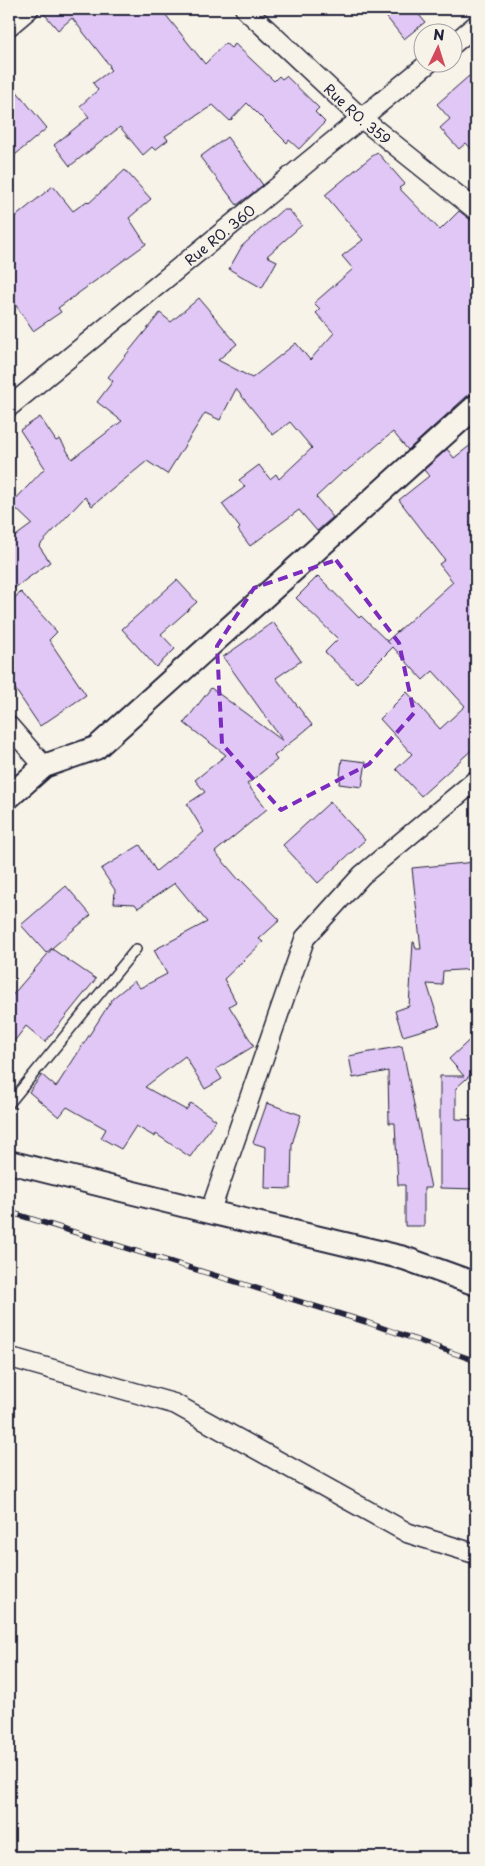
<svg xmlns="http://www.w3.org/2000/svg" width="485" height="1866" font-family="'Playpen Sans',sans-serif">
<style>
.building{fill:#e1c7f6;stroke:#22223b}
.lines{fill:none;stroke-linecap:round;stroke-linejoin:round}
.service-casing{stroke:#22223b;stroke-width:12}
.minor-casing{stroke:#22223b;stroke-width:22}
.tertiary-casing{stroke:#22223b;stroke-width:26}
.service{stroke:#f7f3e8;stroke-width:9}
.minor{stroke:#f7f3e8;stroke-width:19}
.tertiary{stroke:#f7f3e8;stroke-width:22}
.rail-casing{stroke:#22223b;stroke-width:5.5}
.rail{stroke:#f7f3e8;stroke-width:4;stroke-dasharray:11;stroke-linecap:butt}
.marked{fill:none;stroke:#7b2cbf;stroke-width:4;stroke-dasharray:10 6;stroke-linejoin:round}
.labels{text-anchor:middle;dominant-baseline:central;stroke-width:4.5;stroke-linejoin:round;paint-order:stroke}
.street-label{font-size:14px;fill:#22223b;stroke:#f7f3e8}
</style>
<rect width="100%" height="100%" fill="#f7f3e8"/>
<filter id="ink" filterUnits="userSpaceOnUse"><feTurbulence type="fractalNoise" baseFrequency=".02" numOctaves="2"/><feDisplacementMap in="SourceGraphic" scale="10" xChannelSelector="R" yChannelSelector="G"/><feConvolveMatrix kernelMatrix="1 2 1 2 8 2 1 2 1" color-interpolation-filters="sRGB"/></filter>
<g filter="url(#ink)">
<path class="building" d="M40,9h121l44,55 20,-21 6,5 4,-4 39,37 5,-5 3,3 4,-3 33,32 -4,4 10,10 -26,27 -10,-9 -2,3 -40,-40 -17,18 -17,-16 -48,31 3,4 -13,10 -3,-3 -9,8 -23,-28 -50,39 -16,-21 35,-28 -9,-11 18,-16 -5,-7 18,-13 -2,-2 1,-2 -38,-48 -14,12z
M380,9h34l11,13 -21,17z
M469,76l7,8v70l-10,-11 -7,6 -19,-21 10,-9 -13,-15z
M9,82l38,46 -38,32z
M227,137l36,48 -26,20 -37,-48z
M377,152l28,32 -6,4 41,42 19,-19 17,13v169l-9,3 -59,54 -15,-18 -48,40 -1,-1 -28,26 17,20 -16,14 -18,-21 -49,36 -12,-16 2,-2 -18,-24 23,-17 -6,-7 20,-15 11,14 6,-5 3,5 33,-31 -22,-26 -17,13 -37,-46 -16,31 -15,-7 -38,61 -20,-13 -55,45 -7,-9 -46,49 11,16 -41,30v-51l23,-17 -21,-20 34,-36 -25,-38 20,-13 16,24 4,-2 12,20 50,-38 -25,-19 16,-21 -5,-4 52,-64 11,9 28,-24 38,46 -19,16 34,18 44,-35 14,17 24,-27 -18,-20 4,-4 -6,-6 39,-34 -11,-13 21,-16 -38,-45z
M125,170l26,29 -22,19 17,26 -88,64 3,4 -28,19 -24,-36v-73l44,-36 20,25 14,-10 2,2z
M282,210h7l13,15 -35,31 10,5 -15,27 -33,-19 13,-23z
M476,441v305l-55,50 -25,-27 16,-15 -32,-35 27,-27 33,37 25,-23 -32,-35 -10,9 -30,-33 -36,36 -32,-31 13,-13 -42,-41 22,-22 41,42 2,-2 29,28 -3,-3 66,-59 -14,-18 6,-4 -46,-60 30,-24 -5,-6 23,-21 7,9z
M177,580l20,22 -36,32 14,15 -19,18 -34,-38z
M21,592l36,40 -8,8 37,55 -46,31 -31,-46v-77z
M273,622l28,39 -25,17 36,47 -38,31 3,4 -30,24 20,25 -52,43 24,28 1,-1 40,41 -21,19 4,3 -39,37 12,23 -7,4 25,40 -38,23 6,10 -17,10 -20,-33 -40,31 41,23 5,-7 25,17 -26,37 -34,-23 -1,3 -19,-11 -15,23 -20,-11 5,-9 -39,-22 -8,10 -30,-25 13,-17 14,12 57,-89 21,-17 6,7 27,-14 -13,-24 53,-28 -32,-39 -37,25 -3,-4 -21,-1 1,-13 -14,-21 39,-24 16,26 48,-39 -17,-28 18,-12 -10,-12 31,-25 -42,-32 27,-35 72,53 -60,-84z
M342,759l24,3 -4,25 -23,-3z
M330,802l35,38 -47,43 -35,-38z
M476,862v107l-33,2 -1,14 -15,-1 13,41 -37,11 -8,-25 14,-5 4,-64h1l2,7h5l-9,-81z
M66,886l25,29 -45,38 -25,-28z
M52,949l44,30 -51,63 -19,-16 -17,22v-49z
M476,1034v36l-20,18v31l20,1v69l-36,-1v-112h24l-15,-17z
M402,1046l29,142h-7v38h-19v-41h-7l-3,-62h-6l-1,-52 -35,7 -4,-22z
M267,1103l34,12 -9,29 -1,45 -26,-1 1,-41 -13,-4z"/>
<g class="lines">
<g class="service-casing">
<path id="service" d="M9,1104l127,-155"/>
</g>
<g class="minor-casing">
<g id="minor">
<path id="s1" d="M245,9l116,109 115,92"/>
<path d="M9,26l20,-17"/>
<path d="M452,45l24,-20"/>
<path id="s2" d="M9,407l421,-345"/>
<path d="M9,726l35,40"/>
<path d="M210,1212l95,-274 57,-63 114,-95"/>
<path d="M9,1357l166,47 233,129 68,21"/>
</g>
</g>
<g class="tertiary-casing">
<path id="tertiary" d="M9,797l35,-31 52,-18 380,-342
M9,1162l201,50 194,46 72,26"/>
</g>
<use href="#service" class="service"/>
<use href="#minor" class="minor"/>
<use href="#tertiary" class="tertiary"/>
<g class="rail-casing">
<path id="rail" d="M9,1212l357,110 110,39"/>
</g>
<use href="#rail" class="rail"/>
</g>
</g>
<path class="marked" d="M336,560l63,83 15,70 -45,51 -88,46 -59,-66 -5,-98 37,-58z"/>
<g class="labels">
<g class="street-label">
<text stroke="none"><textPath href="#s1" startOffset="154">Rue RO. 359</textPath></text>
<text stroke="none"><textPath href="#s2" startOffset="272">Rue RO. 360</textPath></text>
</g>
</g>
<rect width="485" height="1866" fill="none" stroke="#f7f3e8" stroke-width="30"/>
<rect x="15" y="15" width="455" height="1836" fill="none" stroke="#22223b" stroke-width="2" filter="url(#ink)"/>
<g transform="translate(438 48) rotate(4)"><circle r="24" fill="#f7f3e8" stroke="#a29fa3"/>
<path d="M0-4L9 19L0 12L-9 19Z" fill="#d1495b"/>
<text y="-8" font-size="14" font-weight="bold" text-anchor="middle" fill="#22223b">N</text>
</g>
</svg>
